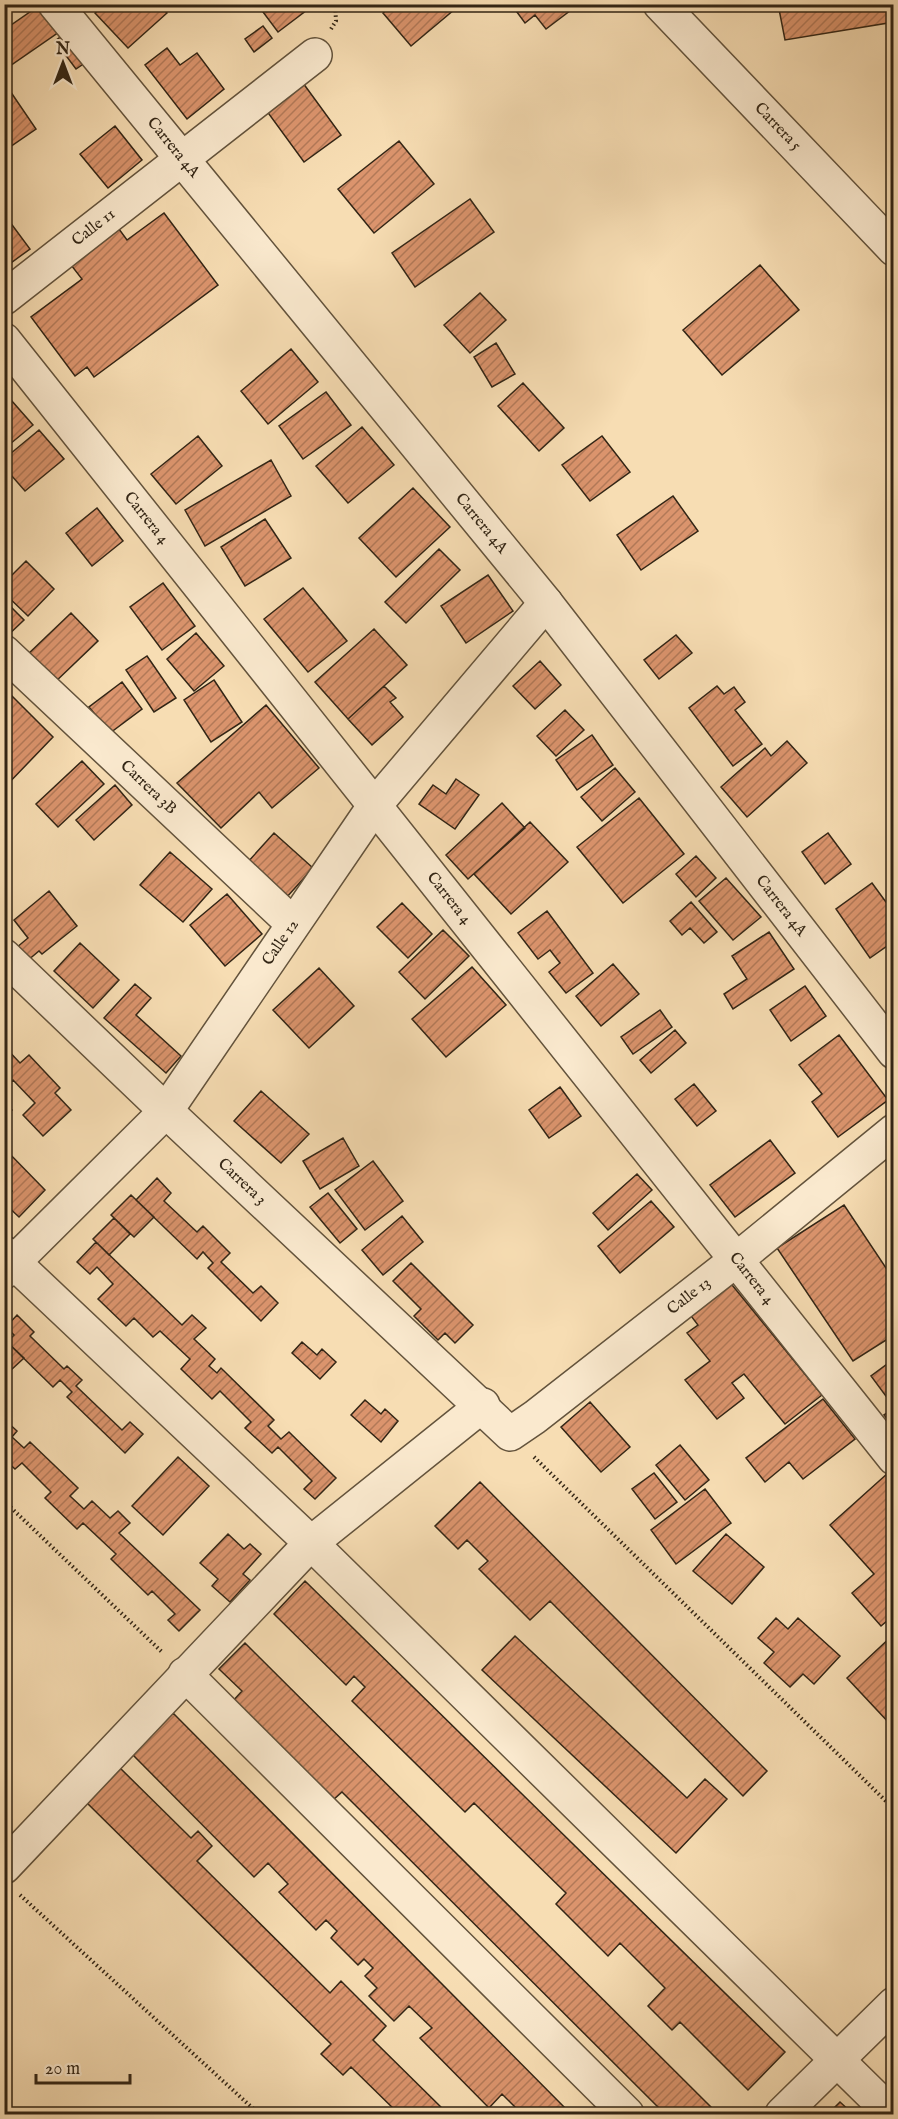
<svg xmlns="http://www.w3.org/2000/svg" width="898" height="2119" font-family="'IM FELL English',serif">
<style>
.building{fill:url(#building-hatch);stroke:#322515;stroke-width:1.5}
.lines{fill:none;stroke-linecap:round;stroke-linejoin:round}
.minor-casing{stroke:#63533c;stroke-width:36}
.path{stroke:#322515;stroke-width:4;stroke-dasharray:1.5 3;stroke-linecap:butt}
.minor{stroke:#fae9ce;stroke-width:33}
.labels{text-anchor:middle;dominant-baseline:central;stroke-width:5;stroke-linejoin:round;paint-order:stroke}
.street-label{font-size:16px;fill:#322515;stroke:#fae9ce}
</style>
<defs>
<pattern id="building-hatch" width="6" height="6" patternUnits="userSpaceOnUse" patternTransform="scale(1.5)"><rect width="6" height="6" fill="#db946d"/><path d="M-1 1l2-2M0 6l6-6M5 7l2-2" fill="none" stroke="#b27958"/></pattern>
</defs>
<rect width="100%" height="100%" fill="#f7ddb3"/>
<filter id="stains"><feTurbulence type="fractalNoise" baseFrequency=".00333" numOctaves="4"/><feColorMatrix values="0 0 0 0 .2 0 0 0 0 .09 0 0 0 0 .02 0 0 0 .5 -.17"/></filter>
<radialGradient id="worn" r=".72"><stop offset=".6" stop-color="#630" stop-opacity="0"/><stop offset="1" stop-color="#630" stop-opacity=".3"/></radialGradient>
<path class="building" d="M105,4h54l8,9 -39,35 -33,-35z
M257,4h58l-37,28z
M393,4h68l-50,42 -28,-33z
M511,4h68l-33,25 -11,-14 -10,8z
M778,4h116v18l-109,18z
M40,5l19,27 -55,38v-40z
M263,26l9,12 -18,14 -9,-13z
M71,29l21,29 -16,11 -21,-28z
M167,48l13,17 17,-12 27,36 -37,30 -42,-54z
M303,83l38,52 -37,27 -38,-52z
M6,85l30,44 -32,22v-65z
M115,126l27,34 -34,28 -28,-34z
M399,141l35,43 -60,49 -36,-44z
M470,199l24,33 -79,55 -23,-34z
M164,213l54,72 -124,92 -7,-10 -12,9 -44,-59 51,-38 -11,-14 48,-36 8,11z
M4,214l26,35 -26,19z
M760,265l39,45 -77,65 -39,-45z
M480,293l26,27 -36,33 -26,-28z
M496,343l19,31 -23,13 -18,-30z
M291,349l27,33 -50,42 -27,-33z
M523,383l41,45 -25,23 -41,-45z
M4,392l29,33 -29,24z
M326,392l25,33 -48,34 -24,-33z
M362,427l32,38 -46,38 -32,-37z
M39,430l25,29 -39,32 -21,-24v-8z
M198,436l24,30 -46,38 -25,-30z
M602,436l28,36 -40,29 -28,-36z
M271,460l20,36 -86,50 -20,-36z
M413,488l37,39 -54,50 -37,-39z
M673,496l25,35 -57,39 -24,-35z
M97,508l26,33 -31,25 -26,-33z
M265,519l26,39 -46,28 -24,-39z
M439,549l21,21 -54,53 -21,-21z
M26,561l28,28 -26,27 -24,-23v-10z
M488,575l25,36 -47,32 -25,-37z
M163,583l32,43 -33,24 -32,-43z
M303,588l44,53 -39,31 -44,-53z
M4,600l20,20 -20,19z
M71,613l27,28 -46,44 -27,-28z
M374,629l33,36 -59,54 -33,-37z
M196,633l28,33 -30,25 -27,-32z
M676,635l16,18 -33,26 -15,-19z
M147,656l29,42 -22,14 -28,-42z
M540,661l21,24 -26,24 -22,-23z
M214,680l28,42 -31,20 -27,-42z
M122,682l20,27 -32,24 -21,-26z
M384,686l12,12 -6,4 13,15 -31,28 -24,-26z
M717,686l7,8 10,-7 11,15 -10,8 27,34 -29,22 -44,-58z
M12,696l41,41 -49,51v-85z
M266,705l53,63 -47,40 -13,-16 -38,36 -44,-45z
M565,710l19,20 -28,26 -19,-20z
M592,735l21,30 -36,25 -21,-30z
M787,741l20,22 -60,54 -26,-30 44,-39 6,8z
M82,761l22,23 -46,43 -22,-23z
M615,768l20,24 -33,29 -21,-24z
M456,779l23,16 -24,34 -36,-25 14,-19 13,9z
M115,785l17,20 -38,35 -18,-20z
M639,798l45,56 -61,49 -46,-56z
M502,803l23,25 -57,51 -22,-24z
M530,822l38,40 -57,52 -37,-40z
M274,833l39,35 -27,30 -39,-35z
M828,833l23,31 -26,20 -23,-32z
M170,852l42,37 -29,33 -43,-37z
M696,856l20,22 -20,19 -20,-23z
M726,878l35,39 -28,23 -34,-39z
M872,883l22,30v28l-24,17 -34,-49z
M49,891l28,35 -35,28 -3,-3 -12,10 -11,-13 12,-10 -14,-18z
M227,894l35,40 -37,32 -35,-41z
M691,902l26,30 -13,11 -14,-15 -8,7 -12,-14z
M402,903l30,31 -24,24 -31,-31z
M547,911l46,62 -27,20 -17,-21 11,-9 -10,-13 -12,9 -20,-26z
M443,930l26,26 -44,43 -26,-27z
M769,932l25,37 -61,40 -9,-15 23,-15 -15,-23z
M80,943l39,37 -26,28 -39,-37z
M613,964l26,30 -38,32 -25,-30z
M472,967l34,38 -60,52 -34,-38z
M319,968l35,38 -45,42 -36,-38z
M135,984l16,14 -15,17 45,41 -15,17 -62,-55z
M805,986l21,30 -35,25 -21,-31z
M660,1010l12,17 -39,27 -12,-17z
M675,1030l11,13 -35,30 -11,-13z
M839,1035l49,65 -50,37 -26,-35 10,-8 -23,-29z
M4,1046l16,17 9,-8 31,33 -5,5 16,17 -28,26 -20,-21 12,-12 -22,-23 -9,8z
M694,1084l22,27 -19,15 -22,-27z
M560,1087l21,29 -32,22 -20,-28z
M261,1091l48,43 -28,29 -47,-42z
M4,1103l8,7 -8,8z
M343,1138l16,28 -39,23 -17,-28z
M770,1140l25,33 -60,44 -25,-32z
M4,1148l41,42 -26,27 -15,-14v-5l8,-7 -8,-7z
M373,1161l30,40 -38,29 -30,-40z
M637,1174l15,16 -44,40 -15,-17z
M157,1178l14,15 -7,8 33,31 6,-6 27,27 -9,9 32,31 8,-7 17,17 -17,18 -53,-53 5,-5 -10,-11 -6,7 -61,-59z
M328,1193l29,36 -17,14 -30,-36z
M131,1195l23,22 -20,20 -23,-22z
M651,1201l23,26 -54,46 -22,-27z
M844,1205l50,75v55l-41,26 -76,-113z
M402,1216l21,26 -40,33 -21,-25z
M114,1218l16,16 -21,21 -16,-16z
M96,1242l86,83 10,-10 14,13 -12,11 21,20 -6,7 8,7 4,-5 53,52 -6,6 13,13 8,-7 47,46 -21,21 -11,-10 8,-8 -34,-34 -6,6 -27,-25 6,-6 -31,-31 -8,8 -31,-30 9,-10 -30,-28 -7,6 -19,-19 -8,8 -28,-27 15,-15 -16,-17 -7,7 -13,-12z
M411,1263l62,62 -18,18 -10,-10 -7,7 -24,-24 7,-7 -28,-28z
M728,1280l94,115 -37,29 -41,-50 -12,9 12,15 -27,21 -32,-39 25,-19 -23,-28 11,-8 -10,-13z
M17,1315l17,17 -4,4 34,33 3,-3 15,14 -6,6 46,44 8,-8 13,12 -18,19 -58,-56 5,-5 -12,-12 -7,7 -46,-45 7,-7 -8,-8z
M4,1339l20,19 -13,12 -7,-6z
M302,1342l15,13 5,-6 14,13 -16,17 -28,-26z
M894,1359v48l-23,-31z
M823,1399l32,40 -52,40 -14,-17 -24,20 -19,-24z
M365,1400l16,14 4,-5 13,12 -17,21 -30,-27z
M590,1402l40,45 -29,25 -40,-45z
M894,1408v19l-10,-12z
M4,1419l13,12 -5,6 12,11 6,-6 48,46 -8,8 14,13 8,-8 18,17 8,-7 12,12 -11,10 81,77 -21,21 -11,-11 7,-6 -23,-23 -4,4 -37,-36 5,-5 -33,-31 -6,6 -32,-31 6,-6 -29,-29 -7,6 -11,-10z
M680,1445l29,35 -24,20 -29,-35z
M178,1457l31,29 -46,49 -31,-29z
M654,1473l23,29 -22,17 -23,-30z
M888,1473l6,6v136l-13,11 -29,-33 22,-19 -44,-49z
M480,1482l287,289 -24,25 -193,-195 -20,19 -51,-51 9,-8 -21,-21 -9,9 -23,-23z
M705,1489l26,34 -55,41 -25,-34z
M228,1534l16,15 6,-5 11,10 -18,20 7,6 -20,22 -18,-16 6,-7 -18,-16z
M726,1534l38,33 -32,37 -39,-33z
M305,1581l480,471 -37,38 -68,-68 -8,8 -24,-24 17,-18 -45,-45 -12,13 -52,-52 10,-11 -92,-90 -9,9 -113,-111 13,-14 -11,-11 -8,9 -72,-71z
M776,1618l12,11 10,-11 42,38 -26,28 -11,-10 -13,13 -26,-24 10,-11 -16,-14z
M894,1634v89l-3,2 -44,-47z
M515,1636l172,162 18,-19 22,20 -51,54 -194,-183z
M245,1643l473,471h-53l-323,-322 -10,9 -100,-99 10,-11 -23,-22z
M173,1713l398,401h-49l-20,-20 -13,14 -69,-70 12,-10 -23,-22 -15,15 -25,-25 8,-8 -12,-12 8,-8 -9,-9 -6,6 -27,-27 6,-7 -11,-11 -10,10 -37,-38 9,-8 -20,-21 -14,14 -122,-123z
M118,1766l73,72 7,-7 14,15 -15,15 133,132 11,-12 45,45 -13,14 75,74h-49l-48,-47 -8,8 -22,-21 10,-10 -247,-244z
M840,2102l13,12h-25z"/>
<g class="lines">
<g class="minor-casing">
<g id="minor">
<path id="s1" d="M55,4l491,599 348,449"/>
<path id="s2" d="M660,4l234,245"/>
<path id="s3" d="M4,298l311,-243"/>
<path id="s4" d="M4,340l890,1118"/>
<path id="s5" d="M4,652l288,271"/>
<path id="s6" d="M4,956l162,155 344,323 25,-17 201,-157 158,-129"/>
<path d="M4,1253l307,290 581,571"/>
<path id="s7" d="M4,1272l162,-161 209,-306 171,-202"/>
<path d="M185,1674l442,440"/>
<path d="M4,1867l307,-324 172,-138"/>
<path d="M782,2114l112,-110"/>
</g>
</g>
<path class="path" d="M331,29l5,-8 -1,-17
M534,1457l360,352
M4,1501l159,152
M20,1895l239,219"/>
<use href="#minor" class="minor"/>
</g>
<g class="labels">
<g class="street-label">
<text stroke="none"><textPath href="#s2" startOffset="170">Carrera 5</textPath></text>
<text stroke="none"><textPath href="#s1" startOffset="186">Carrera 4A</textPath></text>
<text stroke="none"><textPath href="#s3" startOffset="114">Calle 11</textPath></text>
<text stroke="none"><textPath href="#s4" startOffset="228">Carrera 4</textPath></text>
<text stroke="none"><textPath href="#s1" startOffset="672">Carrera 4A</textPath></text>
<text stroke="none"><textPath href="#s5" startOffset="198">Carrera 3B</textPath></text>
<text stroke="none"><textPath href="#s4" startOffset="714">Carrera 4</textPath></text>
<text stroke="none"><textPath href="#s1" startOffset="1158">Carrera 4A</textPath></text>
<text stroke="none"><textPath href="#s7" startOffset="432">Calle 12</textPath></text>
<text stroke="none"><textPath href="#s6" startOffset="328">Carrera 3</textPath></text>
<text stroke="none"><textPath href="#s4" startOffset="1200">Carrera 4</textPath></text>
<text stroke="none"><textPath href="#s6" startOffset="922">Calle 13</textPath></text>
</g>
</g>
<rect width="898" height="2119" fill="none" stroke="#f7ddb3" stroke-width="24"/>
<rect x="6" y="6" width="886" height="2107" fill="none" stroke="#322515" stroke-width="3"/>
<rect x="12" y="12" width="874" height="2095" fill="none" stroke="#322515" stroke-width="1.5"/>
<g transform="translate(63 63)" stroke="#fae9ce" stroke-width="4.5" paint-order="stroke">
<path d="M0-4.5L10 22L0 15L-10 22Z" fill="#322515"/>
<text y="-9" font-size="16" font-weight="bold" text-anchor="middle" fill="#322515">N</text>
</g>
<path d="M36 2074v9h94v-9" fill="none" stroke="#322515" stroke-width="3"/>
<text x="45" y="2074" font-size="18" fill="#322515" stroke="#fae9ce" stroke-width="4.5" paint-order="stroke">20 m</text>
<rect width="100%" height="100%" filter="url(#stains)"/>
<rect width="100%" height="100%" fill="url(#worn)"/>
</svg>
